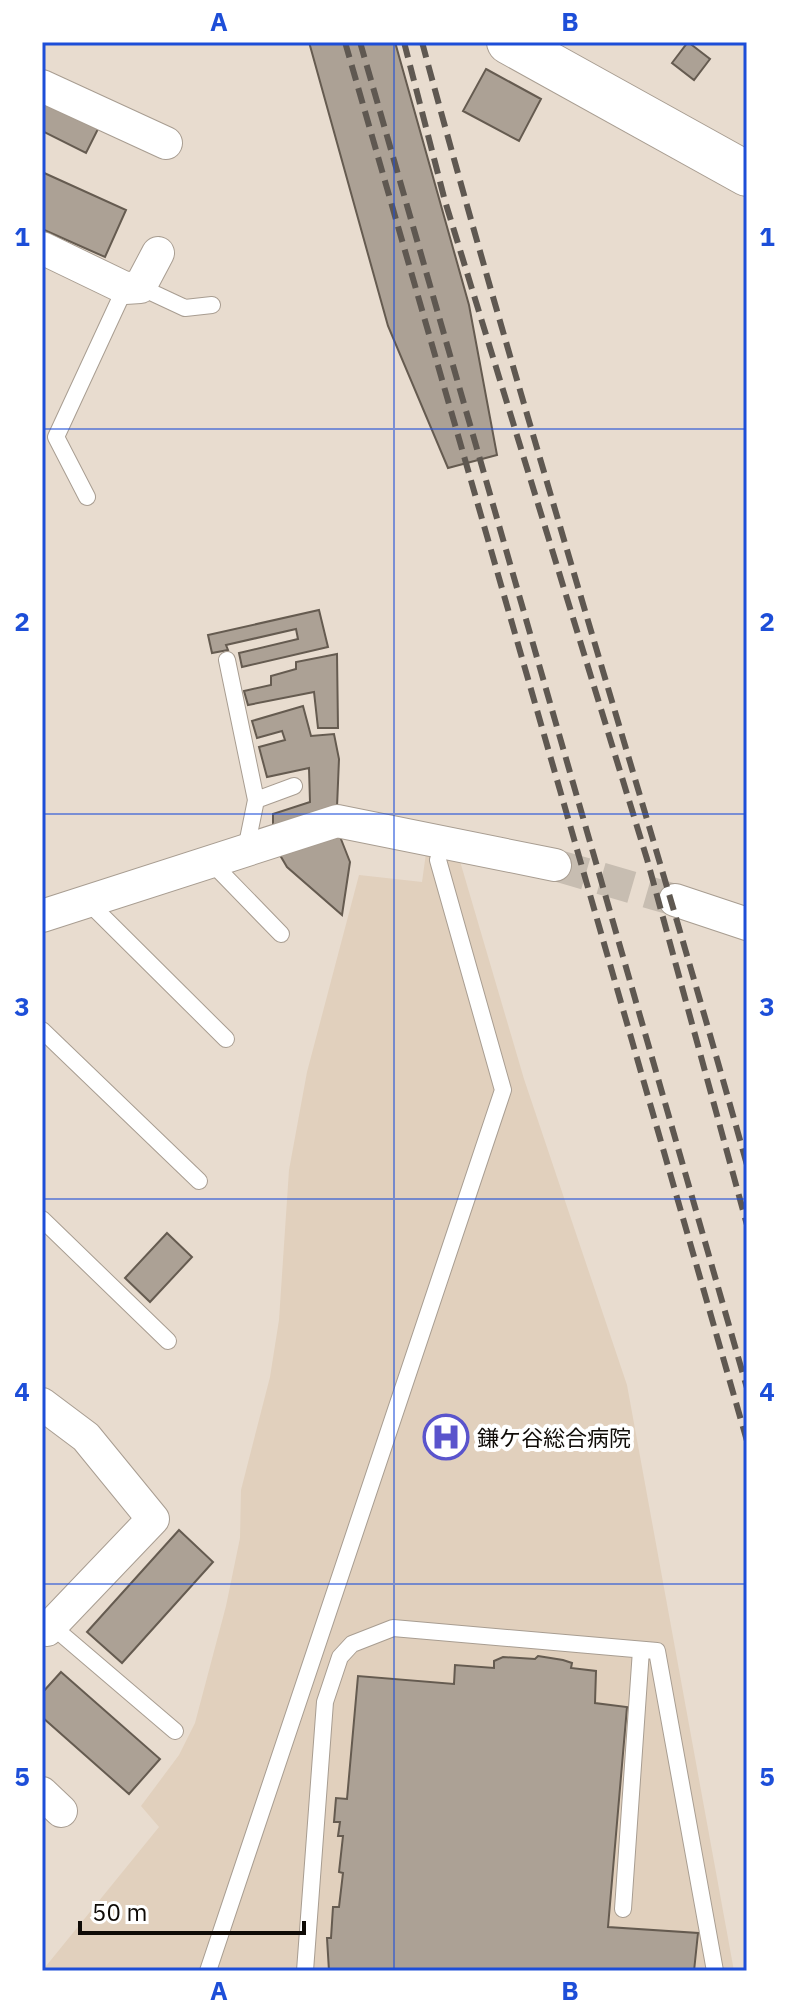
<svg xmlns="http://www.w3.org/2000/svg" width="789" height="2013" font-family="'IBM Plex Sans','Noto Sans JP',sans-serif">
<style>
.built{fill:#e1d0bd}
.building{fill:#aca195;stroke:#655b50;stroke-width:2}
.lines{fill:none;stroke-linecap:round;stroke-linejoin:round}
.street-tunnel{stroke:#c7bdb1;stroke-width:32;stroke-dasharray:32 16;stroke-linecap:butt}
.lane-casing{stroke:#a89d91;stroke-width:18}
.street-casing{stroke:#a89d91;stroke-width:34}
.secondary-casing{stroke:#a89d91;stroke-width:46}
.lane{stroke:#fff;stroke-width:16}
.street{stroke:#fff;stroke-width:32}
.secondary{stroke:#fff;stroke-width:44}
.rail{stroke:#5f5851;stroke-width:6;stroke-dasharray:16 8;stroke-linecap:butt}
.grid{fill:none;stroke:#1d4ed8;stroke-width:2;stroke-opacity:0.55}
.labels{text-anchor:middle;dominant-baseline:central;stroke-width:8;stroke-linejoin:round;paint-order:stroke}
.poi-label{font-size:22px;fill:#0f0b07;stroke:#fff;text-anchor:start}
.neatline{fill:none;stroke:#1d4ed8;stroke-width:3}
.grid-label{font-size:26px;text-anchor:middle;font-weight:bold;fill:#1d4ed8}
</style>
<rect width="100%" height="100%" fill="#e8dccf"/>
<path class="built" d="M427,846l30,5 67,228 103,306 107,586h-692l117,-144 -18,-21 38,-51 16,-32 31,-117 14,-68 1,-48 29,-113 9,-57 10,-150 18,-98 52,-197 63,7z"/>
<path class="building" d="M309,42h86l74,263 28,150 -49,13 -60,-142z
M688,42l22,17 -16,21 -22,-17z
M486,69l55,30 -22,42 -56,-30z
M42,101l56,28 -12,24 -44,-22z
M42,172l84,38 -21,47 -63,-28z
M319,610l9,37 -86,20 -3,-14 59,-14 -2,-10 -70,16 2,5 -16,3 -4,-18z
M337,654l1,74h-20l-4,-36 -66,13 -4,-14 27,-6v-9l25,-7v-7z
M303,706l8,30 23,-2 5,25 -2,48 -64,26v-19l37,-12 -1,-34 -42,9 -8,-30 26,-7 -3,-9 -25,7 -5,-17z
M337,829l13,33 -8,53 -55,-48 -10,-17z
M167,1233l25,24 -42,45 -25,-24z
M179,1530l34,32 -91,101 -35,-31z
M538,1656l25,4 9,3 -1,5 25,3 -1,32 32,4 -19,220 90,6 -4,38h-365l-2,-33h4l2,-31h6l4,-34 -4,-1 4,-36h-5l2,-14h-6l2,-24 11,1 11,-123 96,8 1,-19 39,3v-7l9,-4 32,2z
M61,1672l99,87 -31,35 -87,-77v-24z"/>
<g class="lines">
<path class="street-tunnel" d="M555,865l120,35"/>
<g class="lane-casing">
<path id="lane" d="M140,287l45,21 27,-3
M87,497l-31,-60 69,-149
M227,660l29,140
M246,849l10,-49 38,-14
M210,861l71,73
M86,900l140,139
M42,1030l157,151
M42,1219l126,122
M52,1626l123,105
M623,1909l18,-259
M208,1971l295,-881 -65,-230
M305,1971l20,-269 15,-45 12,-13 41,-16 264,23 58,320"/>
</g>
<g class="street-casing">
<path id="street" d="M42,86l124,57
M42,248l83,40 15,-1 18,-34
M675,900l72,24
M42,916l295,-95 218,44
M42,1404l44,33 67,82 -106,111 -5,-5
M42,1793l19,18"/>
</g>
<g class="secondary-casing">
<path id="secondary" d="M509,42l238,132"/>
</g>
<use href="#lane" class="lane"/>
<use href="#street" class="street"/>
<use href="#secondary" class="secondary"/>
<path class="rail" d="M345,42l402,1399
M360,42l387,1346
M404,42l41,159 202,658 100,366
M422,42c101,376 220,748 325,1123"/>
</g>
<path class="grid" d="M394,42v1929M42,429h705M42,814h705M42,1199h705M42,1584h705"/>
<defs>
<g id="hospital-ring" transform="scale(2.3)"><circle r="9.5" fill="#fff" stroke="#5a54cc" stroke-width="1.5"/><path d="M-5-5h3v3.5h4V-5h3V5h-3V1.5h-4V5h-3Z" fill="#5a54cc"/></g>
</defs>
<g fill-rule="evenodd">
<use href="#hospital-ring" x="446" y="1437"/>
</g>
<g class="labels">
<g class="poi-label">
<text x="477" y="1437">鎌ケ谷総合病院</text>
</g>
</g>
<rect width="789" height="2013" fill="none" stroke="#ffffff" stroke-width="88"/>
<path d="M80 1921v12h224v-12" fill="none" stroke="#0f0b07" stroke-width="4"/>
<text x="92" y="1921" font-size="24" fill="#0f0b07" stroke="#ffffff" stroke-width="6" paint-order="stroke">50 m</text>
<rect x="44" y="44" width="701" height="1925" class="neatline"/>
<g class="grid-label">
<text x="219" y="31">A</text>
<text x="570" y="31">B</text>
<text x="22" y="246">1</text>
<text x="767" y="246">1</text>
<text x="22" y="631">2</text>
<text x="767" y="631">2</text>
<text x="22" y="1016">3</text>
<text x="767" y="1016">3</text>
<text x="22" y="1401">4</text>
<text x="767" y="1401">4</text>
<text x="22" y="1786">5</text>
<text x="767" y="1786">5</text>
<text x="219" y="2000">A</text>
<text x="570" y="2000">B</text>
</g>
</svg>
